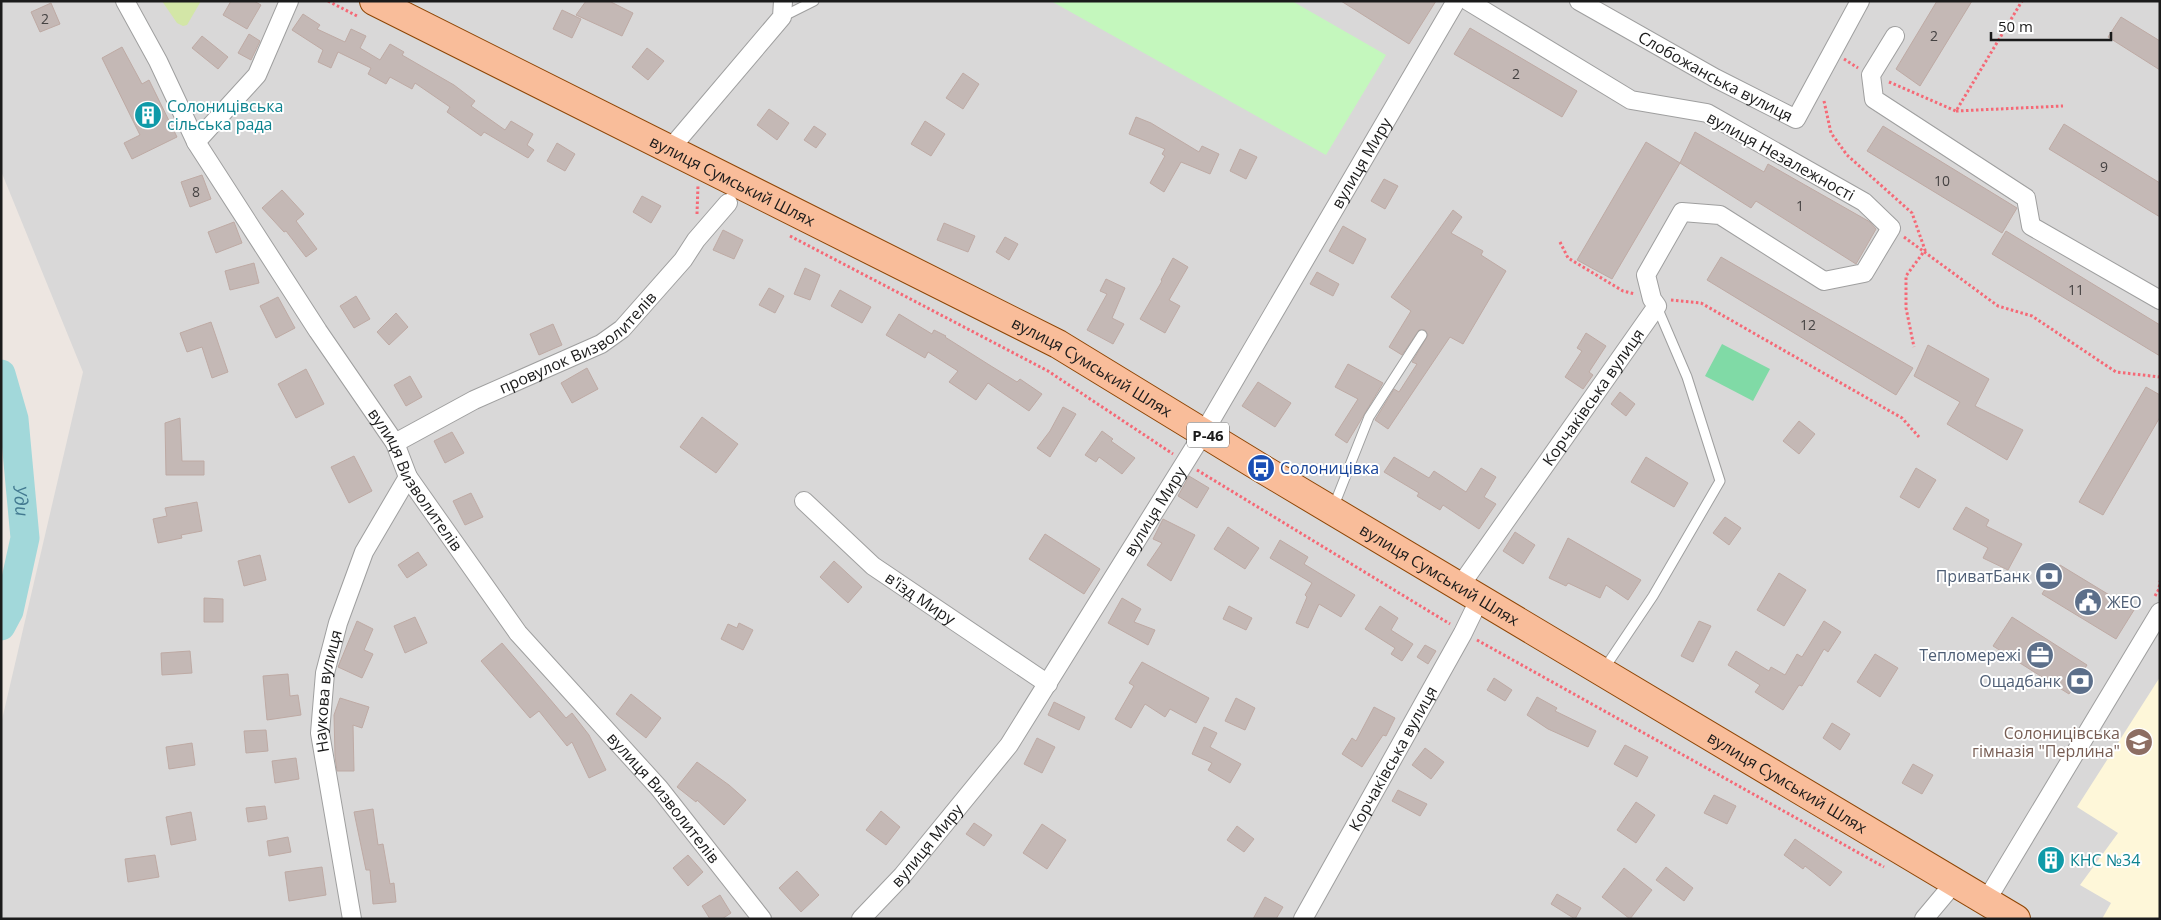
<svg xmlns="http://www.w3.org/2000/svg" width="2161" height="920" font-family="'Open Sans',sans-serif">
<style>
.residential{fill:#d9d8d8}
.education{fill:#fef7d9}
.grass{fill:#d3e6a7}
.park{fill:#c4f7bd}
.pitch{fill:#80daa6}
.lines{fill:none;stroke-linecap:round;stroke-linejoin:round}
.river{stroke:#a2d8da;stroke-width:29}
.building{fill:#c4b8b5;stroke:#beaaa4}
.lane-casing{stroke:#9f9f9f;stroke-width:11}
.street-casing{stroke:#9f9f9f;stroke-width:20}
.primary-casing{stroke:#8e4504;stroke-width:30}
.path{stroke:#f56976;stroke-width:3;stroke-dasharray:2.5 2.5;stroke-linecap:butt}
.lane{stroke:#fff;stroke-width:9}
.street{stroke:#fff;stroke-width:18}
.primary{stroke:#f9bd9a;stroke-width:28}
.labels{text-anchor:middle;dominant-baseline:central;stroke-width:4;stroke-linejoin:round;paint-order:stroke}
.number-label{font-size:14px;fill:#454242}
.shield{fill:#fff;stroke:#5f5f5f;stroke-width:1}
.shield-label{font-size:15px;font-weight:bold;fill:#1b1b1b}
.street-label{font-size:16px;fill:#1b1b1b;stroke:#fff}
.culture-label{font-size:16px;fill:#0d838f;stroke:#fff;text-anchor:start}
.transit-label{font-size:16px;fill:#164399;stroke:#fff;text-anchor:start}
.service-label{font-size:16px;fill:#4e5e75;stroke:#fff;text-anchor:end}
.education-label{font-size:16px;fill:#785e54;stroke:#fff;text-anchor:end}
.water-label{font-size:18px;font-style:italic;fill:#427990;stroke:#fff}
</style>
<rect width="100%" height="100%" fill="#ede6e1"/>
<path class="residential" d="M1,1h2159v918h-2159v-195l82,-352 -82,-201z"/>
<path class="education" d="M2160,677v242h-58l9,-16 -31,-18 38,-52 -41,-26z"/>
<path class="grass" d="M162,1h39l-14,24 -4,1 -6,-3z"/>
<path class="park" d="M1051,1h241l94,54 -60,100z"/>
<path class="pitch" d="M1722,344l48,25 -17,32 -48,-25z"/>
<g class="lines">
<path class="river" id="s1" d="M1,374l13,45 11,119 -16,73 -8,15"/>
</g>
<path class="building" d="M231,1h23l7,4 -14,24 -24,-14z
M586,1h23l24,12 -11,23 -46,-21z
M1341,1h95l-27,43z
M1937,1h35l-52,85 -24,-17z
M51,3l9,21 -20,8 -9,-20z
M562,10l19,9 -9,19 -19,-9z
M303,14l17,11 -3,4 28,13 6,-13 15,7 -6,12 20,12 10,-16 14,8 -2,3 52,30 21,16 -4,5 34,24 6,-9 22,13 -6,11 7,5 -6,8 -44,-26 -3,4 -34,-24 3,-5 -35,-24 -3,6 -22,-12 -4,7 -18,-10 3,-6 -33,-16 -7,16 -13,-6 5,-12 -31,-20z
M2121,17l39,24v29l-52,-33z
M1470,28l107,63 -15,26 -108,-63z
M249,34l11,7 -9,19 -13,-7z
M202,36l26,21 -10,12 -26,-21z
M122,47l20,37 7,-4 28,57 -45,22 -8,-16 16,-8 -38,-77z
M647,48l17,13 -16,19 -16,-13z
M963,73l16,11 -16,25 -17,-11z
M769,109l20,14 -12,17 -20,-15z
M1136,117l15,6 48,29 3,-6 17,8 -9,20 -29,-12 -17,30 -14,-9 15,-27 -3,-2 3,-5 -36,-15z
M925,121l20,13 -14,22 -20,-12z
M2064,124l96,59v34l-111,-68z
M814,126l12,8 -10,14 -12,-8z
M1883,126l134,82 -15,25 -135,-82z
M1695,132l69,40 4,-8 102,58 6,7 -20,35 -100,-63 -5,7 -71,-45 -68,116 -35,-19 69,-118 34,21z
M557,143l18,11 -10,17 -18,-10z
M1240,149l17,8 -11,22 -16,-8z
M202,175l9,24 -21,8 -9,-25z
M1384,179l14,7 -13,23 -14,-8z
M282,190l22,24 -8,7 21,28 -11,8 -20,-26 -2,1 -22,-24z
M642,196l19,10 -10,17 -18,-11z
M1453,210l9,7 -11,16 32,18 -2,4 25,16 -43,73 -13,-7 -62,92 -13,-9 19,-31 5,3 18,-28 -5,-2 16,-27 -3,-5h-6l-17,25 -13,-8 22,-36 -20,-14z
M234,222l8,21 -26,10 -8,-21z
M944,223l31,13 -7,16 -31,-12z
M1343,226l23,13 -13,25 -24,-13z
M723,230l20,10 -9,19 -21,-9z
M2006,231l154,94v31l-168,-102z
M1005,237l13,7 -9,16 -13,-8z
M1721,257l192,111 -17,27 -189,-115z
M1173,258l15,9 -19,33 11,6 -15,27 -25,-14 22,-38 -1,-1z
M254,263l5,20 -29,7 -5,-19z
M805,268l15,7 -10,25 -16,-6z
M1317,272l22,12 -6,12 -23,-12z
M1106,279l19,9 -13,30 12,6 -11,20 -26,-14 20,-36 -7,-3z
M769,288l15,8 -9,17 -16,-8z
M840,290l31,17 -9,16 -31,-17z
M356,296l14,23 -16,9 -14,-22z
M278,297l17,31 -19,10 -16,-32z
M396,313l12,14 -19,18 -12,-13z
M899,314l33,20 2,-4 12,6 -1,1 46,29 26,16 3,-3 22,15 -13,17 -41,-28 -12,17 -27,-18 9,-11 -30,-19 -3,6 -39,-23z
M211,322l17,50 -16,6 -10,-31 -15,5 -7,-19z
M553,324l9,21 -23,10 -9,-21z
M1586,333l20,13 -17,26 4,3 -10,14 -18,-12 17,-26 -5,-3z
M1928,345l61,34 -14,27 48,24 -16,30 -60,-36 13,-22 -46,-26z
M1348,364l35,19 -36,60 -12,-8 23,-36 -23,-12z
M587,368l11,21 -26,14 -11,-20z
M306,369l18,35 -28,14 -18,-34z
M410,376l12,21 -16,9 -12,-21z
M1258,382l33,21 -16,24 -33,-21z
M2146,387l14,8v22l-57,98 -24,-13z
M1620,392l15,12 -9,12 -15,-12z
M1063,407l13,7 -26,43 -13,-9 13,-17z
M702,417l36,27 -22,29 -36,-26z
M180,418l2,43h22v14h-38l-1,-52z
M1799,421l16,13 -16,20 -16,-13z
M1102,431l11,8 -2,2 24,17 -13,16 -23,-17 -3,5 -11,-7z
M452,432l12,21 -19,10 -11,-22z
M354,456l18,35 -23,12 -18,-36z
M1394,457l35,21 5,-7 32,21 15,-24 15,9 -12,20 12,7 -17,25 -36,-24 -3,5 -23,-14 2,-3 -35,-21z
M1646,457l42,26 -14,24 -43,-25z
M1916,468l20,12 -17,28 -19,-11z
M1189,476l20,12 -12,20 -19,-12z
M471,493l12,24 -18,8 -12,-24z
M197,502l5,29 -21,4 1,3 -24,5 -5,-24 14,-3 -2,-8z
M1966,507l23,13 -3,6 36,18 -14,26 -25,-12 5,-10 -35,-19z
M1725,517l16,11 -12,17 -16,-12z
M1163,519l32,16 -24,46 -24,-16 15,-22 -9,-4z
M1228,527l31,21 -14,21 -31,-20z
M1515,532l20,13 -12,19 -20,-13z
M1045,534l55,35 -16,25 -55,-35z
M1568,538l73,42 -13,20 -22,-15 -6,13 -32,-15 -2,3 -17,-8z
M1280,540l28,17 -4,7 51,31 -14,22 -22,-13 -11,24 -12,-5 11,-26 -2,-2 7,-12 -42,-25z
M418,552l9,13 -20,13 -9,-13z
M260,555l6,25 -22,6 -6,-25z
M834,561l28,26 -14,16 -28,-26z
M2060,565l74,45 -18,29 -74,-45z
M1779,573l27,17 -22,36 -27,-16z
M204,598l19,1v23h-19z
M1122,598l19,11 -7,13 21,8 -7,15 -40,-22z
M1229,606l23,12 -6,12 -23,-11z
M1380,606l18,12 -7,12 22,14 -11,17 -11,-7 4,-6 -30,-19z
M415,617l12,26 -22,10 -11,-27z
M2012,617l75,48 -18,29 -76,-48z
M357,621l16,8 -9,21 9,4 -11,24 -24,-11z
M1699,621l12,5 -18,36 -12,-6z
M1824,621l17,11 -13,20 -4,-3 -22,37 -3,-1 -16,25 -28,-18 5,-7 -32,-20 8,-14 33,20 2,-4 14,8 12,-21 5,3z
M739,623l14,7 -10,20 -22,-11 7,-15 9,4z
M502,643l64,75 6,-5 17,22 17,35 -17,8 -17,-36 -5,4 -28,-35 -9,7 -49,-57z
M1425,645l11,6 -8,13 -11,-7z
M190,651l2,22 -30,2 -1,-22z
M1875,654l23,14 -18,29 -23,-15z
M1142,662l67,36 -13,25 -26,-14 -5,8 -20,-13 -14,24 -16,-9 19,-33 -5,-3z
M288,674l2,22 8,-1 3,20 -34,5 -4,-44z
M1494,678l18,12 -7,11 -18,-11z
M631,694l30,24 -15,20 -30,-24z
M1537,697l20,11 -2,3 41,20 -8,16 -40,-18 -21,-14z
M340,698l29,9 -7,21 -9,-3 1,46h-17l-2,-15 -1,-41z
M1236,698l19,10 -10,22 -20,-9z
M1054,702l31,15 -6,13 -31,-15z
M1374,707l21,11 -9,18 -3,-1 -21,32 -20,-13 10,-16 4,3z
M1832,723l18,11 -10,16 -17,-12z
M1204,727l13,6 -7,14 31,17 -11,19 -22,-13 4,-7 -20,-9z
M266,730l2,21 -22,2 -2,-22z
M1037,738l18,9 -13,26 -18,-9z
M192,743l3,22 -26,4 -3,-22z
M1625,745l23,12 -11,20 -23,-13z
M1425,748l19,14 -13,17 -19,-14z
M296,758l3,21 -24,4 -3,-22z
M697,762l32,23 17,15 -22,25 -27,-25 -1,2 -19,-15z
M1913,764l20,11 -11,19 -20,-11z
M1398,790l29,14 -7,12 -28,-15z
M1714,795l22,11 -9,18 -23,-11z
M1636,802l19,13 -19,28 -19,-13z
M265,806l2,13 -19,3 -2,-14z
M373,809l5,36 5,-1 7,40 4,-1 2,19 -23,2 -3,-34h-4l-12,-58z
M881,811l19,16 -14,18 -20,-15z
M191,812l5,28 -25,5 -5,-28z
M974,823l18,12 -8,11 -18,-12z
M1042,824l24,16 -19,29 -24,-16z
M1237,826l17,13 -10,13 -17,-12z
M288,837l3,15 -22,4 -2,-15z
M1795,839l47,33 -12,14 -25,-20 -2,3 -19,-14z
M2043 860a8 8 0 1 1 16 0a8 8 0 1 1-16 0Z
M155,855l4,22 -31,5 -3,-23z
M688,855l15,17 -15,14 -15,-18z
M322,867l4,28 -37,6 -4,-29z
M1666,867l27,21 -9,13 -28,-21z
M1624,868l28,22 -22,29 -28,-22z
M797,871l22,24 -18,17 -22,-24z
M1557,894l24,14 -6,11 -24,-15z
M720,895l11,18 -9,6h-12l-8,-13z
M1265,897l18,10 -7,12h-23z"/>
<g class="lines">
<g class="lane-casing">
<path id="lane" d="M782,17l32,-16
M1333,508l36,-91 53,-82
M1604,669l49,-73 67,-115 -33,-104 -30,-70"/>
</g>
<g class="street-casing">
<g id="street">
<path id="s2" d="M125,1l33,60 38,81 122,189 77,112 13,34 110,156 141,155 103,131"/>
<path id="s3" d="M1579,1l136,77 81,41 64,-118"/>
<path d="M1895,36l-24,39 3,24 152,99 5,28 129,74"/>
<path d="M196,142l61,-67 32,-74"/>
<path d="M670,149l112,-132 1,-16"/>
<path id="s4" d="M395,443l79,-43 127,-56 21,-15 61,-69 13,-20 32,-37"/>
<path id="s5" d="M804,501l69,65 175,118"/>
<path id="s6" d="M1460,586l197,-280 -5,-7 -6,-24 36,-63 38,3 104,66 40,-8 27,-45 -27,-26 -157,-89 -76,-13 -163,-99"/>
<path d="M1986,901l174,-289"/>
<path id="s7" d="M352,919l-32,-186 5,-60 13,-50 26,-71 44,-75"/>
<path id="s8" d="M861,919l41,-43 107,-131 195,-313 252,-431"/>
<path id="s9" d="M1303,919l160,-286 17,-35"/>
<path d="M1924,919l31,-37"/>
</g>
</g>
<g class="primary-casing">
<g id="primary">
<path id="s10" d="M374,1l684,343 203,124 755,451"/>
</g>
</g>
<path class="path" d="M328,1l31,16
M1844,59l14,9
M1889,82l67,29 66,-110
M1824,101l7,32 16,22 65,58 13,37 -19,26v32l8,39
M1956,111l107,-5
M697,214l1,-29
M790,236l258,135 125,83
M1904,237l94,69 34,10 84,56 44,5
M1560,242l8,16 55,33 12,3
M1671,300l30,3 201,115 17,19
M1197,470l253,154
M2155,596l4,-7 1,-8
M1477,640l407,227"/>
<use href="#lane" class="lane"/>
<use href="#street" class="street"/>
<use href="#primary" class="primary"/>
</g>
<defs>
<g id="building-disc" transform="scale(1.4375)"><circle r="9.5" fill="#0f9aa8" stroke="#fff"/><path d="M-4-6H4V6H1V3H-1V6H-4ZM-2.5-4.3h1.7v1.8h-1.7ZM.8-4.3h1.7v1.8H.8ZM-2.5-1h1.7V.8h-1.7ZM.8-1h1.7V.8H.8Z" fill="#fff"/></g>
<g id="bus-disc" transform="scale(1.4375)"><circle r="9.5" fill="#1a4fb4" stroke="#fff"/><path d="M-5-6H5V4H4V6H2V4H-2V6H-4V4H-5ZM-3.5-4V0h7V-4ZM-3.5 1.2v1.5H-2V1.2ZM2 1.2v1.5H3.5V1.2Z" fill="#fff"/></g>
<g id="bank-disc" transform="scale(1.4375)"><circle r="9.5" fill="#5c6f8a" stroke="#fff"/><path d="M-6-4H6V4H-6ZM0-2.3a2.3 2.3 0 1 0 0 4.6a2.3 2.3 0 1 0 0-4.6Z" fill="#fff"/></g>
<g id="civic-disc" transform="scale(1.4375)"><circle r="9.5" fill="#5c6f8a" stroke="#fff"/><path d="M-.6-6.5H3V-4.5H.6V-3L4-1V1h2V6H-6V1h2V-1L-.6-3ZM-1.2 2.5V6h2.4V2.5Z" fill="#fff"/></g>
<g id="office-disc" transform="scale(1.4375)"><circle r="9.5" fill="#5c6f8a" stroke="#fff"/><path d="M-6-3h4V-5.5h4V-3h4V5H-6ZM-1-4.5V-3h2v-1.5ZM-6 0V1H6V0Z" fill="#fff"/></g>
<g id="school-disc" transform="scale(1.4375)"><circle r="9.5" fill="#8d6e63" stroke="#fff"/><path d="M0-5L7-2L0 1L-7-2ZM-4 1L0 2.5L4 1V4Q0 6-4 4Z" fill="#fff"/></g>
</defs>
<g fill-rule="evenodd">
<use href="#building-disc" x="148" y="115"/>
<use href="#bus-disc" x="1261" y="468"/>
<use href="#bank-disc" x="2049" y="576"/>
<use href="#civic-disc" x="2088" y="602"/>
<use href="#office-disc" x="2040" y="655"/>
<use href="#bank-disc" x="2080" y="681"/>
<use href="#school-disc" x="2139" y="742"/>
<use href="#building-disc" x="2051" y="860"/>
</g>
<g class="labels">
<g class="number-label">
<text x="45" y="18">2</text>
<text x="1934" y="35">2</text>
<text x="1516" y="73">2</text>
<text x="2104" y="166">9</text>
<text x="1942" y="180">10</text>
<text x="196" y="191">8</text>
<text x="1800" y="205">1</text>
<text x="2076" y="289">11</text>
<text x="1808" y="324">12</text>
</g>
<rect class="shield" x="1187" y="422.5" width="42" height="25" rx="4"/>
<g class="shield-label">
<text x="1208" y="435">Р-46</text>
</g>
<g class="street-label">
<text stroke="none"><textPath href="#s3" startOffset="156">Слобожанська вулиця</textPath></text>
<text transform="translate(1781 156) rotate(29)">вулиця Незалежності</text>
<text stroke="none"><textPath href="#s8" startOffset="909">вулиця Миру</textPath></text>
<text stroke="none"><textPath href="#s10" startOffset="401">вулиця Сумський Шлях</textPath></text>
<text stroke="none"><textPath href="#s4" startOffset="210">провулок Визволителів</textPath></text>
<text stroke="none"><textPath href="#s10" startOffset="806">вулиця Сумський Шлях</textPath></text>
<text stroke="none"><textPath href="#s6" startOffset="231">Корчаківська вулиця</textPath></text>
<text stroke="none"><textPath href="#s2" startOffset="561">вулиця Визволителів</textPath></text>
<text stroke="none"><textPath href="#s8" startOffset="504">вулиця Миру</textPath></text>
<text stroke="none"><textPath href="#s10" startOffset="1211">вулиця Сумський Шлях</textPath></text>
<text stroke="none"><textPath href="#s5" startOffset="152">в'їзд Миру</textPath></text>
<text stroke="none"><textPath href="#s7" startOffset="231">Наукова вулиця</textPath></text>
<text stroke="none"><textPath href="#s9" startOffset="184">Корчаківська вулиця</textPath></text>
<text stroke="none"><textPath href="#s10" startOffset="1616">вулиця Сумський Шлях</textPath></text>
<text stroke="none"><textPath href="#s2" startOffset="966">вулиця Визволителів</textPath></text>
<text stroke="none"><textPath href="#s8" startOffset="99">вулиця Миру</textPath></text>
</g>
<g class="culture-label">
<text x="167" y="106">Солоницівська<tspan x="167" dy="18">сільська рада</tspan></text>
<text x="2070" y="860">КНС №34</text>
</g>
<g class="transit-label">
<text x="1280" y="468">Солоницівка</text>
</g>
<g class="service-label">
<text x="2030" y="576">ПриватБанк</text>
<text x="2107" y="602" text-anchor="start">ЖЕО</text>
<text x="2021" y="655">Тепломережі</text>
<text x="2061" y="681">Ощадбанк</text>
</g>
<g class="education-label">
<text x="2120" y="733">Солоницівська<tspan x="2120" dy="18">гімназія "Перлина"</tspan></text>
</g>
<g class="water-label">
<text stroke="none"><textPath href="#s1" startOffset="129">Уди</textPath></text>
</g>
</g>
<rect width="2161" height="920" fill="none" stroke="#1b1b1b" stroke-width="5"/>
<path d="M1991 32v8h120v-8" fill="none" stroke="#1b1b1b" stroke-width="2.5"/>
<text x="1998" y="32" font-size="15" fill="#1b1b1b" stroke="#ffffff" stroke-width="4" paint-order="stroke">50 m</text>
</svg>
